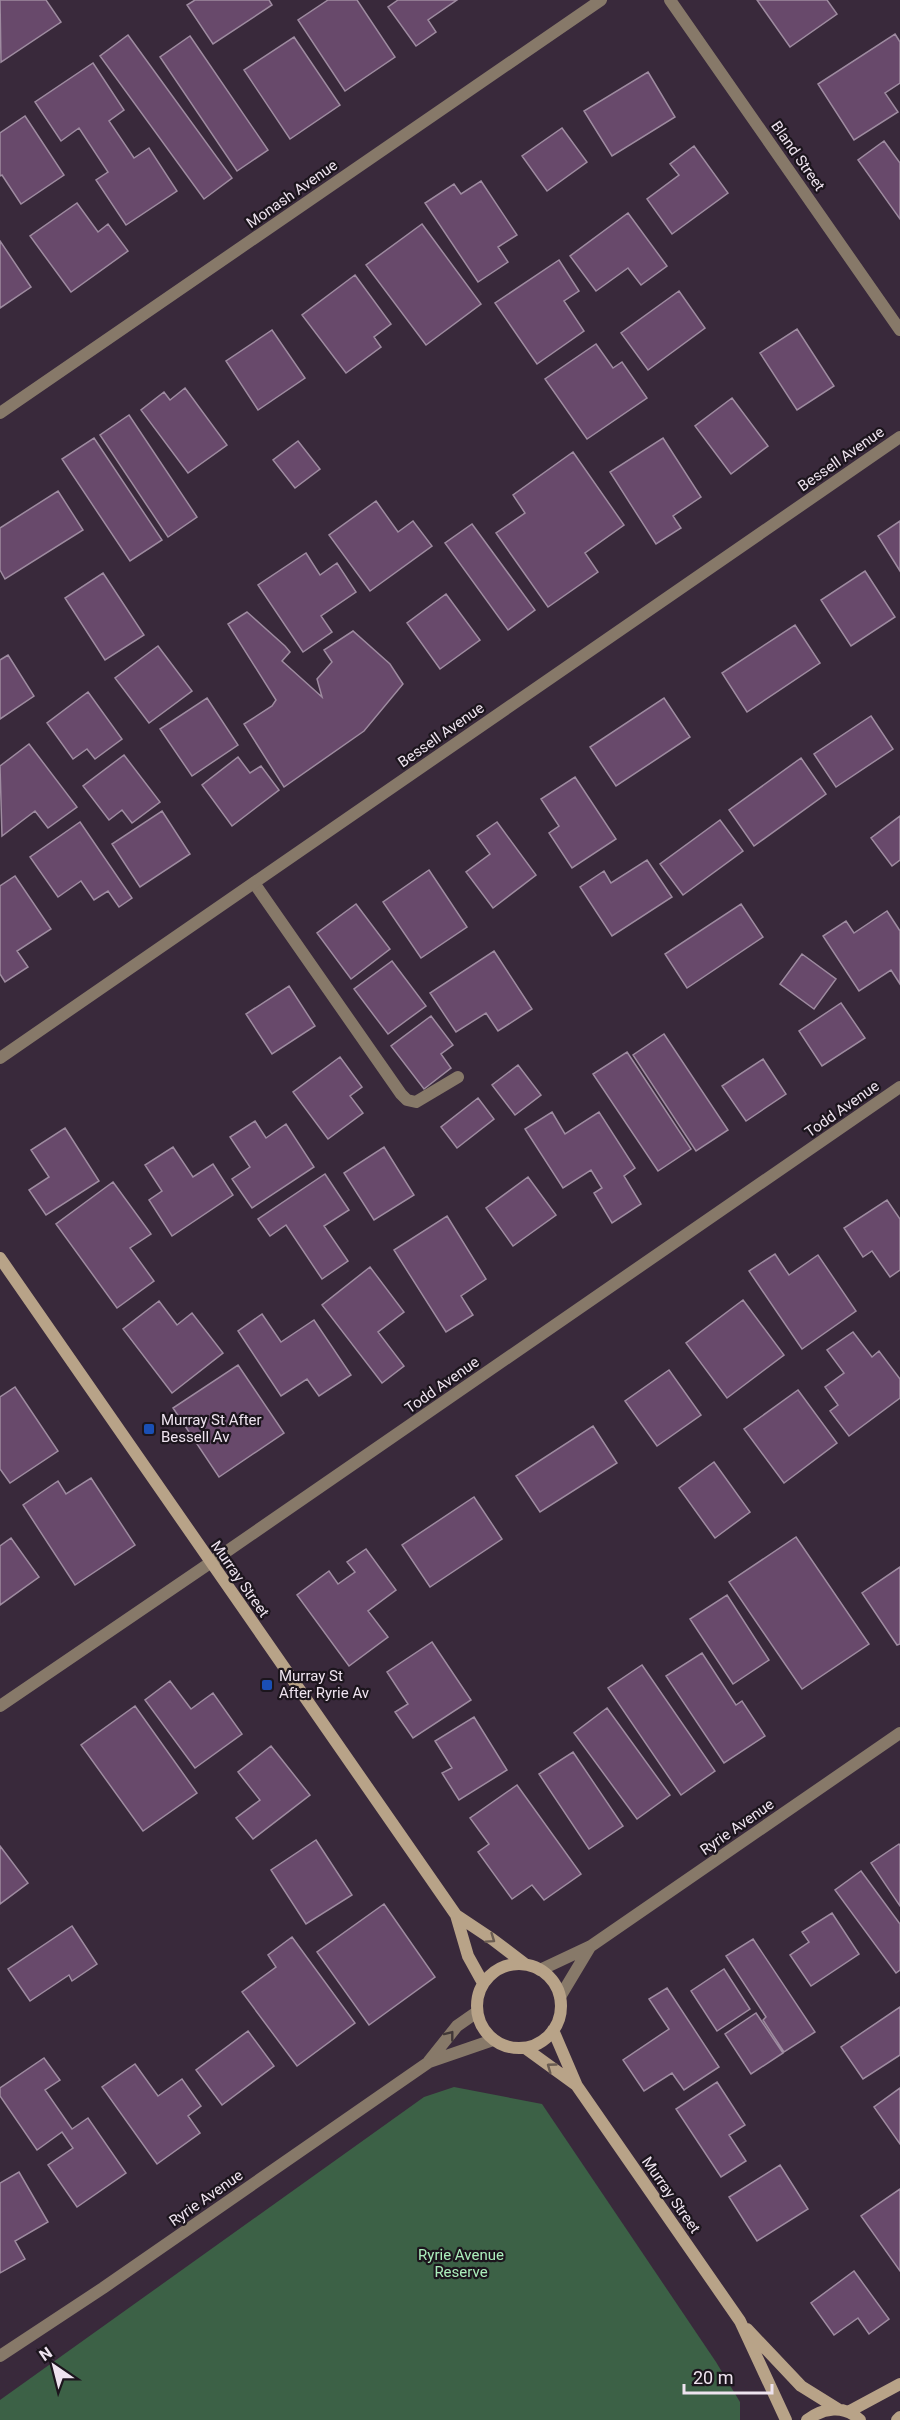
<svg xmlns="http://www.w3.org/2000/svg" width="900" height="2420" font-family="Roboto,sans-serif">
<style>
.green{fill:#3c6146}
.building{fill:#68496b;stroke:#9e8ba0;stroke-width:1.5}
.lines{fill:none;stroke-linecap:round;stroke-linejoin:round}
.lane{stroke:#877969;stroke-width:12}
.street{stroke:#877969;stroke-width:12}
.secondary{stroke:#b8a388;stroke-width:12}
.oneway{stroke:#6a5c52}
.oneway2{stroke:#413838}
.transit-dot{fill:#1a4fb4;stroke:#1c151d;stroke-width:2}
.labels{text-anchor:middle;dominant-baseline:central;stroke-width:4.5;stroke-linejoin:round;paint-order:stroke}
.street-label{font-size:15px;fill:#eee3ef;stroke:#1c151d}
.poi-label{font-size:15px;fill:#eee3ef;stroke:#1c151d;text-anchor:start}
.park-label{font-size:15px;fill:#abeebb;stroke:#1c151d}
</style>
<rect width="100%" height="100%" fill="#39293b"/>
<path class="green" d="M454,2087l88,17 174,258 24,40v18h-740v-20l424,-303z"/>
<path class="building" d="M0,0h46l15,22 -60,40z
M195,0h74l3,5 -59,39 -26,-39z
M328,0h29l38,57 -50,34 -47,-71z
M398,0h59l-29,20 8,12 -20,14 -28,-39z
M757,0h70l10,14 -47,33z
M895,34l5,8v41l-15,10 13,19 -44,28 -36,-56z
M128,35l104,143 -28,21 -104,-143z
M190,36l78,114 -31,21 -77,-114z
M294,37l46,68 -50,34 -46,-69z
M93,63l31,47 -15,11 25,37 15,-10 28,43 -51,34 -30,-45 12,-8 -29,-44 -18,13 -26,-39z
M648,72l27,45 -63,39 -28,-45z
M25,116l39,59 -43,29 -19,-29 -2,1v-43z
M562,128l25,34 -40,29 -25,-35z
M884,141l16,22v56l-42,-59z
M694,146l34,47 -56,41 -25,-35 32,-24 -9,-11z
M481,181l36,54 -19,12 10,15 -30,20 -53,-79 29,-19 7,10z
M77,203l21,29 10,-8 20,27 -57,41 -41,-56z
M628,213l39,53 -26,19 -13,-17 -32,23 -26,-35z
M422,224l59,80 -55,41 -60,-80z
M0,241l31,46 -31,21z
M559,260l20,31 -15,10 20,30 -47,33 -42,-61z
M355,275l36,49 -17,13 7,10 -35,26 -44,-58z
M679,291l26,37 -57,42 -27,-37z
M797,329l37,57 -37,24 -37,-57z
M272,330l33,48 -47,32 -32,-49z
M596,344l17,24 9,-6 25,36 -60,41 -42,-60z
M185,388l42,57 -39,28 -47,-63 23,-18 6,8z
M732,398l36,48 -37,28 -36,-48z
M129,415l68,102 -29,20 -68,-102z
M94,438l68,102 -32,21 -68,-102z
M663,438l38,59 -28,19 8,12 -25,16 -46,-72z
M298,441l22,28 -25,19 -22,-28z
M573,452l51,73 -39,28 13,19 -50,35 -52,-74 29,-20 -12,-18z
M58,491l25,39 -78,49 -5,-9v-42z
M376,501l22,31 15,-11 19,25 -62,45 -41,-56z
M900,521v50l-22,-35z
M472,524l63,86 -27,20 -63,-87z
M306,553l14,22 17,-12 19,29 -35,24 11,16 -29,20 -45,-67z
M865,571l30,46 -44,29 -30,-46z
M103,573l41,62 -39,25 -40,-62z
M446,594l34,46 -40,29 -33,-46z
M247,612l38,34 5,6 -8,9 40,36 -5,-18 15,-17 -8,-12 29,-19 37,33 13,20 -39,47 -80,56 -40,-63 28,-18 4,-6 -48,-76z
M795,625l25,38 -73,49 -25,-39z
M158,646l34,45 -43,32 -34,-45z
M8,655l26,41 -34,23v-59z
M88,692l34,47 -27,20 -8,-10 -14,10 -26,-36z
M207,698l31,47 -46,31 -32,-47z
M664,698l26,39 -74,49 -26,-39z
M871,716l22,33 -57,38 -22,-33z
M29,744l48,63 -29,21 -13,-17 -33,25 -2,-70z
M124,755l36,47 -28,21 -10,-13 -13,10 -26,-34z
M238,757l12,16 11,-7 18,24 -47,36 -30,-41z
M801,758l25,36 -72,52 -25,-36z
M575,777l41,62 -44,29 -23,-35 10,-7 -18,-27z
M162,811l28,43 -50,33 -28,-43z
M900,816v44l-8,6 -21,-28z
M720,820l23,31 -60,44 -23,-31z
M80,822l52,76 -13,9 -11,-16 -14,9 -13,-19 -23,16 -28,-40z
M497,822l39,53 -43,33 -27,-36 24,-18 -13,-18z
M647,860l25,37 -60,39 -32,-49 24,-16 7,12z
M429,870l38,57 -46,31 -38,-56z
M15,876l36,53 -34,22 11,16 -23,15 -5,-8v-88z
M356,904l34,45 -39,30 -34,-46z
M741,904l22,33 -76,51 -22,-34z
M887,911l13,20v53l-9,-14 -32,21 -36,-55 23,-15 8,12z
M494,951l38,58 -34,22 -12,-18 -30,19 -26,-39z
M802,954l34,25 -22,30 -34,-25z
M392,961l34,45 -38,28 -34,-45z
M289,986l26,40 -43,28 -26,-40z
M841,1003l24,35 -43,28 -23,-35z
M431,1016l22,29 -12,9 10,14 -27,21 -33,-43z
M664,1034l64,96 -32,21 -63,-96z
M627,1052l64,97 -33,22 -65,-97z
M340,1057l22,30 -12,9 13,17 -35,26 -35,-47z
M763,1059l23,35 -40,27 -24,-35z
M518,1065l23,30 -26,20 -23,-30z
M478,1098l16,21 -37,29 -16,-21z
M552,1112l13,22 34,-22 36,56 -11,8 17,28 -29,19 -18,-30 8,-5 -11,-18 -28,18 -38,-59z
M255,1121l11,17 20,-14 28,43 -62,41 -20,-29 18,-12 -20,-30z
M65,1128l34,53 -53,34 -17,-25 20,-13 -18,-27z
M173,1147l20,30 20,-13 20,31 -61,41 -23,-36 13,-9 -17,-26z
M384,1147l30,48 -40,25 -30,-47z
M325,1174l24,36 -25,16 24,35 -26,18 -36,-54 -16,11 -12,-17z
M528,1177l28,38 -43,31 -27,-38z
M113,1182l38,52 -21,14 24,33 -37,27 -61,-84z
M887,1200l13,19v51l-10,7 -18,-26 -9,6 -19,-29z
M447,1216l39,63 -25,17 12,19 -27,17 -52,-82z
M775,1254l14,21 29,-20 38,56 -54,38 -53,-78z
M370,1267l34,45 -26,20 26,34 -22,17 -60,-78z
M743,1300l41,55 -57,43 -41,-55z
M159,1301l18,24 15,-12 31,40 -51,40 -49,-64z
M262,1314l19,28 33,-22 37,55 -32,21 -12,-17 -26,17 -43,-65z
M853,1332l19,25 7,-6 21,28v19l-51,38 -19,-25 8,-6 -13,-18 19,-14 -17,-23z
M238,1365l46,68 -65,44 -46,-69z
M669,1370l32,45 -44,31 -32,-45z
M15,1387l43,64 -48,32 -10,-14v-72z
M798,1390l39,53 -53,40 -40,-54z
M593,1426l24,37 -77,49 -24,-36z
M714,1462l36,50 -35,26 -36,-50z
M91,1478l44,67 -60,40 -52,-80 35,-24 8,13z
M474,1497l28,42 -72,48 -28,-42z
M796,1537l73,107 -67,45 -73,-107z
M11,1538l28,39 -39,28v-59z
M366,1549l30,41 -28,21 20,26 -39,29 -52,-71 32,-24 9,13 17,-12 -8,-10z
M900,1567v77l-3,1 -35,-52z
M727,1595l42,65 -36,24 -43,-65z
M432,1642l39,58 -58,38 -18,-26 13,-8 -21,-32z
M702,1653l34,52 6,-4 23,35 -41,27 -58,-87z
M642,1665l73,106 -34,24 -73,-107z
M170,1681l21,28 22,-16 29,41 -47,34 -50,-68z
M135,1706l62,87 -54,38 -62,-86z
M607,1708l63,87 -33,24 -63,-86z
M474,1717l33,53 -48,30 -17,-27 10,-5 -17,-27z
M271,1746l39,49 -57,44 -17,-21 24,-18 -22,-28z
M573,1752l50,74 -34,23 -50,-75z
M517,1785l64,89 -37,26 -12,-15 -20,14 -34,-47 11,-8 -19,-26z
M316,1840l36,55 -46,29 -35,-54z
M899,1844l1,2v60l-29,-43z
M0,1846l28,37 -28,21z
M861,1871l39,53v46l-4,3 -61,-83z
M384,1904l51,73 -66,48 -52,-73z
M832,1913l27,41 -48,32 -21,-31 19,-13 -7,-10z
M72,1926l25,38 -25,17 -3,-6 -39,26 -22,-32z
M292,1937l63,86 -58,43 -55,-74 34,-25 -8,-12z
M753,1939l62,93 -31,20 -21,-32 3,-3 -40,-61z
M724,1969l26,40 -33,22 -26,-40z
M667,1988l52,79 -35,23 -12,-17 -28,18 -21,-31 46,-31 -20,-30z
M900,2007v48l-37,24 -22,-32z
M756,2013l27,40 -32,21 -26,-40z
M248,2031l26,35 -52,39 -26,-35z
M44,2058l16,22 -15,10 27,39 16,-11 38,55 -49,34 -29,-42 25,-17 -11,-16 -25,18 -37,-54v-8z
M135,2064l23,32 24,-17 19,27 -13,10 12,17 -43,31 -55,-77z
M717,2082l28,43 -16,10 17,26 -25,16 -45,-68z
M900,2088v56l-26,-37z
M780,2165l28,44 -51,32 -28,-44z
M19,2172l29,50 -33,19 10,18 -25,14v-90z
M900,2189v82l-39,-55z
M854,2271l35,48 -20,15 -11,-16 -24,17 -23,-32z"/>
<g class="lines">
<path class="lane" d="M254,883l147,211 6,6 9,2 42,-25"/>
<path class="street" d="M670,0l230,330
M0,413l601,-413
M0,1058l900,-621
M0,1706l210,-143 690,-476
M540,1970l51,-24 309,-213
M560,1997l30,-50
M429,2061l28,-35 20,-14
M0,2356l103,-68 326,-226 64,-22"/>
<path class="secondary" d="M0,1258l456,657 12,41 15,27
M456,1915l36,24 33,25
M477 2006a42 42 0 1 1 84 0a42 42 0 1 1-84 0Z
M553,2030l24,56 163,235 46,99
M525,2048l51,37
M747,2329l54,57 37,23
M848,2412l52,-28
M807,2420c16,-12 37,-16 53,0
M897,2420l3,-3"/>
</g>
<defs><path id="oneway-chevron" d="M-2-3.5L2.5 0L-2 3.5" fill="none" stroke-width="1.6" stroke-linecap="round" stroke-linejoin="round" transform="scale(1.5)"/></defs>
<g class="oneway">
<use href="#oneway-chevron" transform="translate(491 1939) rotate(35)"/>
<use href="#oneway-chevron" transform="translate(551 2067) rotate(-144)"/>
</g>
<use class="oneway2" href="#oneway-chevron" transform="translate(450 2035) rotate(-52)"/>
<g class="transit-dot">
<rect x="143" y="1423" width="12" height="12" rx="3"/>
<rect x="261" y="1679" width="12" height="12" rx="3"/>
</g>
<g class="labels">
<g class="street-label">
<text transform="translate(798 156) rotate(55)">Bland Street</text>
<text transform="translate(292 194) rotate(-35)">Monash Avenue</text>
<text transform="translate(841 459) rotate(-35)">Bessell Avenue</text>
<text transform="translate(441 735) rotate(-35)">Bessell Avenue</text>
<text transform="translate(842 1109) rotate(-35)">Todd Avenue</text>
<text transform="translate(442 1385) rotate(-35)">Todd Avenue</text>
<text transform="translate(240 1579) rotate(55)">Murray Street</text>
<text transform="translate(737 1827) rotate(-35)">Ryrie Avenue</text>
<text transform="translate(671 2195) rotate(55)">Murray Street</text>
<text transform="translate(206 2198) rotate(-35)">Ryrie Avenue</text>
</g>
<g class="poi-label">
<text x="161" y="1420">Murray St After<tspan x="161" dy="17">Bessell Av</tspan></text>
<text x="279" y="1676">Murray St<tspan x="279" dy="17">After Ryrie Av</tspan></text>
</g>
<g class="park-label">
<text x="461" y="2255">Ryrie Avenue<tspan x="461" dy="17">Reserve</tspan></text>
</g>
</g>
<g transform="translate(54 2366) rotate(325)" stroke="#1c151d" stroke-width="4.5" paint-order="stroke">
<path d="M0-4.5L10 22L0 15L-10 22Z" fill="#eee3ef"/>
<text y="-9" font-size="16" font-weight="bold" text-anchor="middle" fill="#eee3ef">N</text>
</g>
<path d="M684 2384v9h88v-9" fill="none" stroke="#eee3ef" stroke-width="3"/>
<text x="693" y="2384" font-size="18" fill="#eee3ef" stroke="#1c151d" stroke-width="4.5" paint-order="stroke">20 m</text>
</svg>
